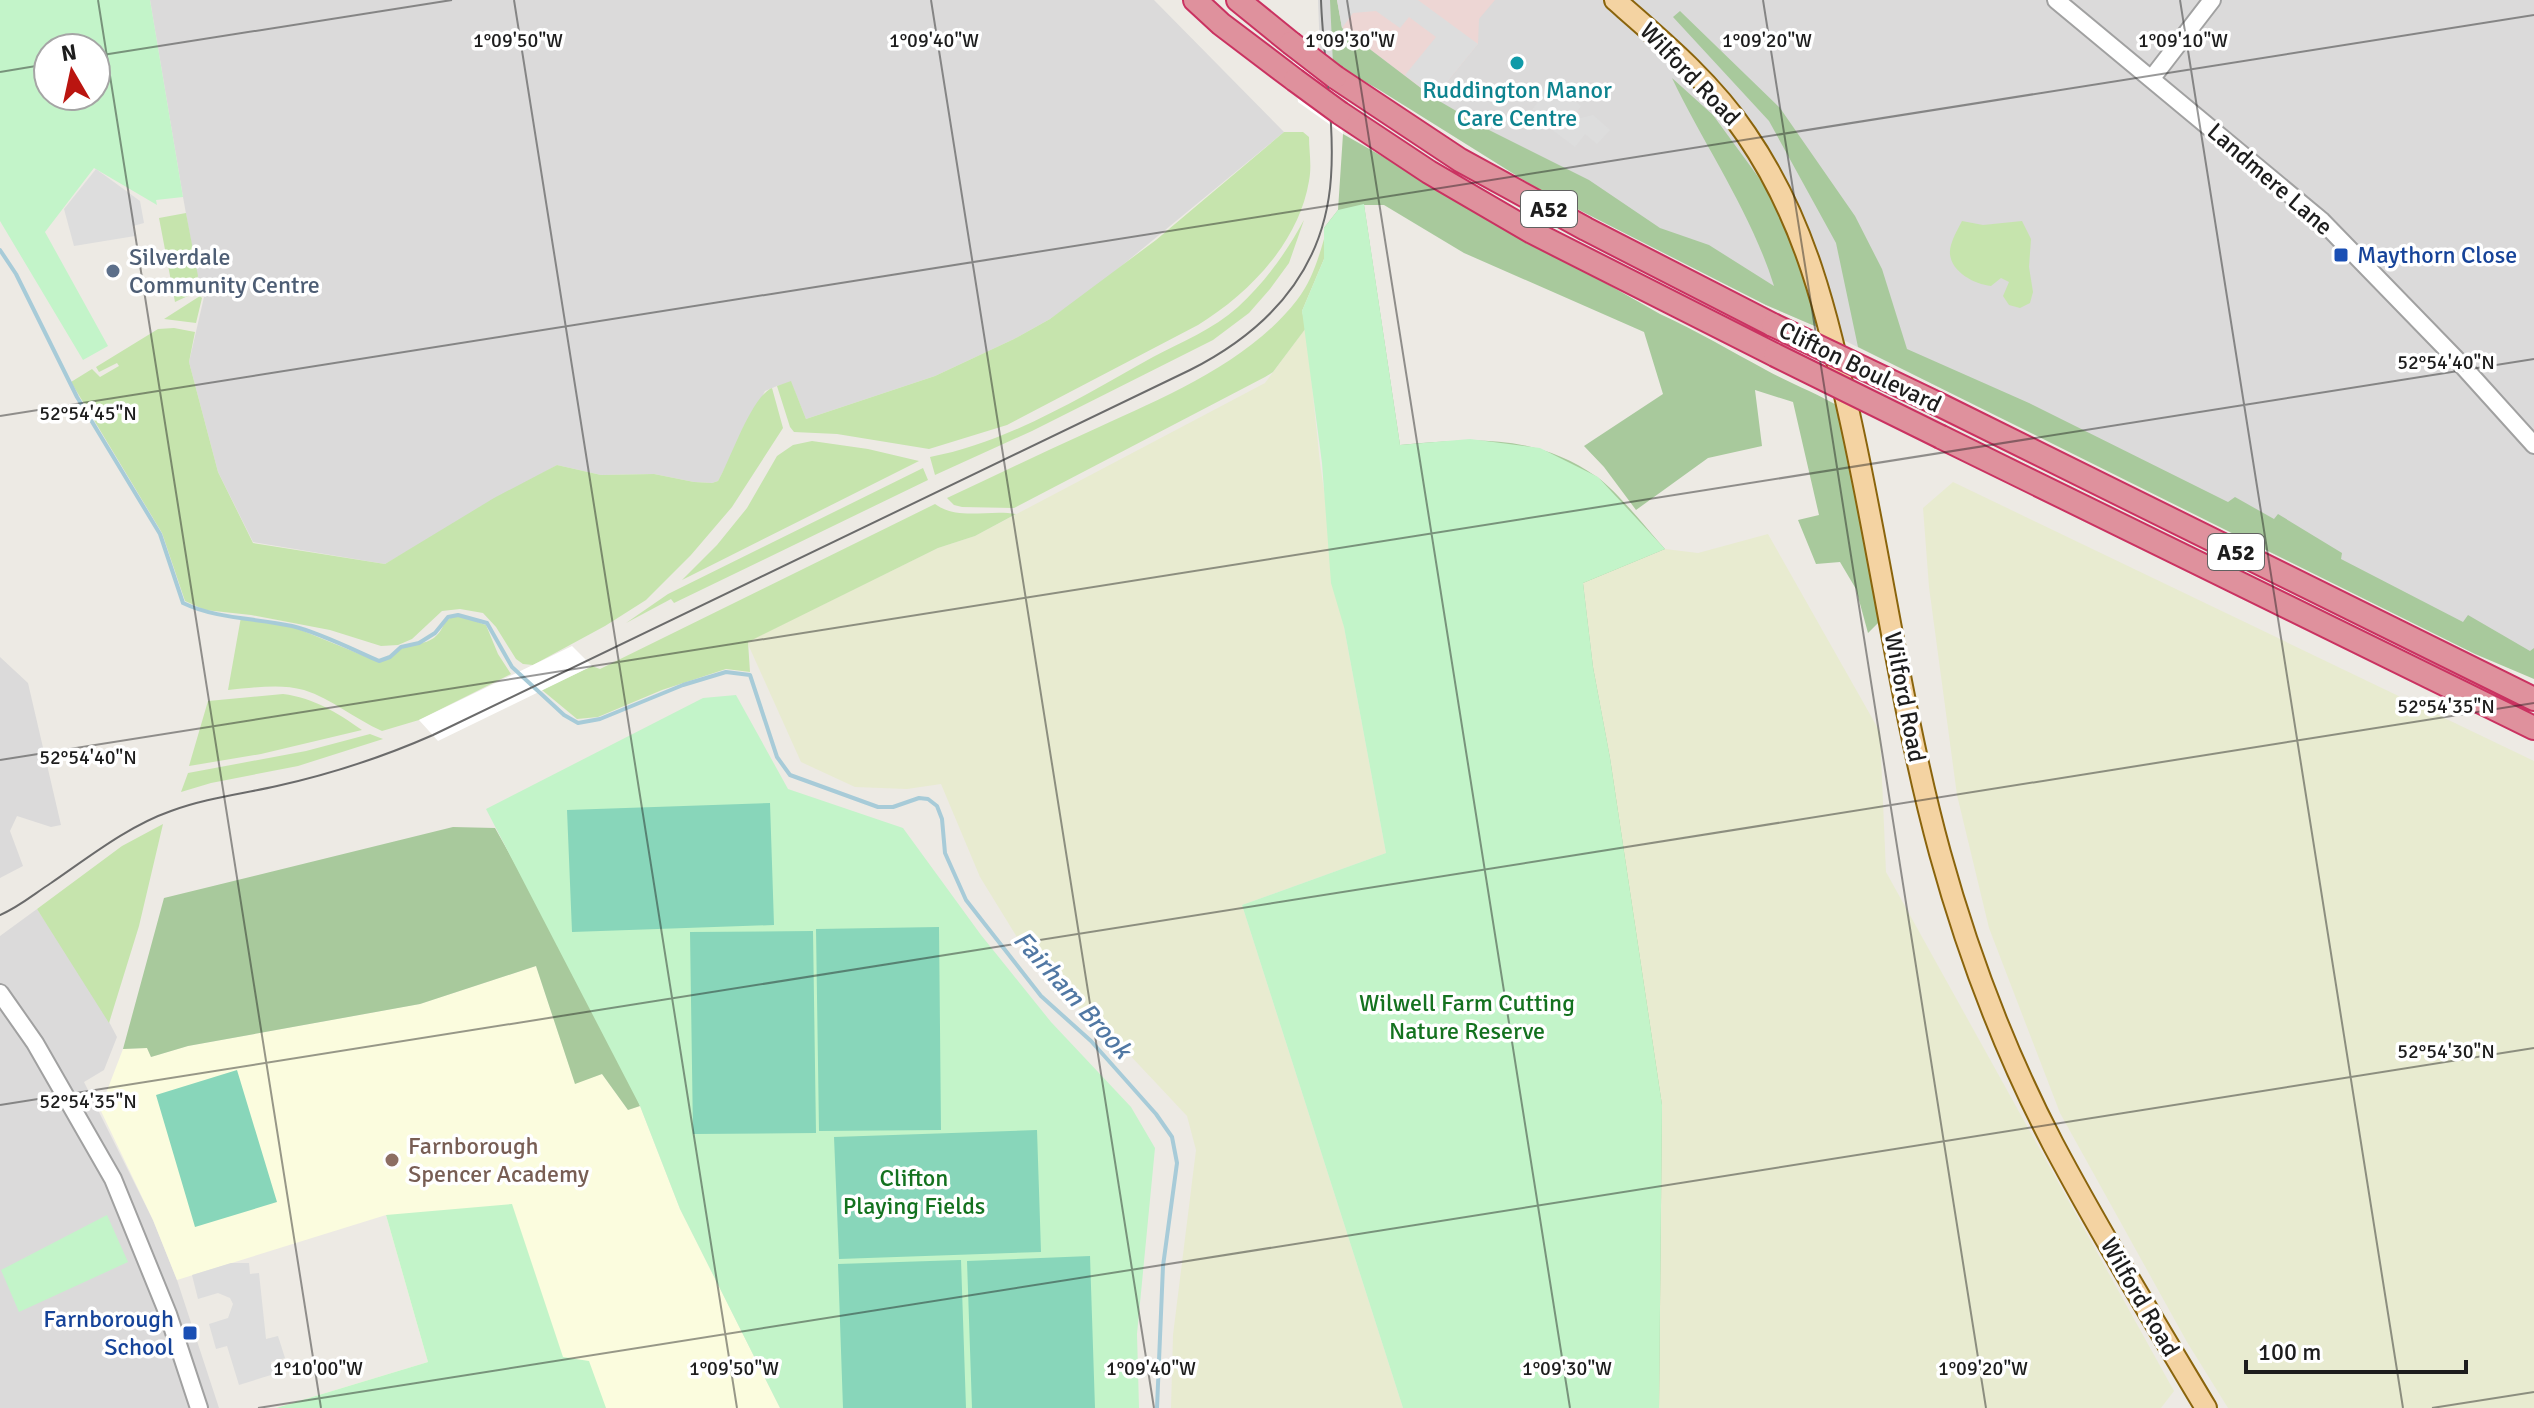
<svg xmlns="http://www.w3.org/2000/svg" width="2534" height="1408" font-family="Signika,sans-serif">
<style>
.residential{fill:#dbdada}
.commercial{fill:#edd6d4}
.education{fill:#fbfcde}
.farmland{fill:#e8ebd0}
.grass{fill:#c6e4ad}
.forest{fill:#a8c99c}
.park{fill:#c3f4c9;fill-rule:evenodd}
.pitch{fill:#88d6ba}
.parking{fill:#ddd}
.pier{fill:#fff}
.lines{fill:none;stroke-linecap:round;stroke-linejoin:round}
.stream{stroke:#a7cbd8;stroke-width:4}
.minor-casing{stroke:#a1a1a1;stroke-width:20}
.major-casing{stroke:#8a640c;stroke-width:24}
.highway-casing{stroke:#ca3261;stroke-width:26}
.minor{stroke:#fff;stroke-width:16}
.major{stroke:#f4d3a2;stroke-width:20}
.highway{stroke:#df919d;stroke-width:22}
.tram{stroke:#6b6b6b;stroke-width:2}
.highway-bridge-casing{stroke:#ca3261;stroke-width:26;stroke-linecap:butt}
.highway-bridge{stroke:#df919d;stroke-width:22}
.ticks{fill:none;stroke:#1d1d1d;stroke-width:2;stroke-opacity:0.45}
.culture-dot{fill:#0f9aa8;stroke:#fff;stroke-width:3}
.transit-dot{fill:#1a4fb4;stroke:#fff;stroke-width:3}
.service-dot{fill:#5c6f8a;stroke:#fff;stroke-width:3}
.education-dot{fill:#8d6e63;stroke:#fff;stroke-width:3}
.labels{text-anchor:middle;dominant-baseline:central;stroke-width:7;stroke-linejoin:round;paint-order:stroke}
.shield{fill:#fff;stroke:#616161;stroke-width:2}
.shield-label{font-size:22px;font-weight:bold;fill:#1d1d1d}
.street-label{font-size:24px;fill:#1d1d1d;stroke:#fff}
.culture-label{font-size:24px;fill:#0d838f;stroke:#fff}
.transit-label{font-size:24px;fill:#164399;stroke:#fff;text-anchor:start}
.service-label{font-size:24px;fill:#4e5e75;stroke:#fff;text-anchor:start}
.park-label{font-size:24px;fill:#14721f;stroke:#fff}
.education-label{font-size:24px;fill:#785e54;stroke:#fff;text-anchor:start}
.water-label{font-size:26px;font-style:italic;fill:#5178a4;stroke:#fff}
.ticks-label{font-size:20px;text-anchor:middle;fill:#1d1d1d;stroke:#fff;stroke-width:7;stroke-linejoin:round;paint-order:stroke}
</style>
<rect width="100%" height="100%" fill="#edeae4"/>
<path class="residential" d="M150,0h1004l130,132 -188,155 -46,32 -36,20 -79,37 -129,43 -15,-37 -14,4 -12,5 -47,90 -6,2 -18,-1 -40,-8 -53,1 -44,-10 -172,99 -132,-22 -35,-70 -29,-110 15,-65 -6,-17 -15,-83z
M1318,0h1216v663l-535,-246 -182,-90 -51,-22 -228,-116 -160,-100 -45,-25 -13,-11z
M0,657l28,26 33,142 -10,2 -34,-11 -7,15 13,35 -23,12z
M37,909l59,88 21,40 -13,33 -20,12 69,138 24,60 42,128h-219v-472z"/>
<path class="commercial" d="M1337,0h158l-16,19 -1,25 -44,54 -92,-70z"/>
<path class="education" d="M536,966l39,117 27,-9 26,36 12,-4 40,103 100,199h-504l152,-46 -42,-147 -209,65 -24,-60 -53,-111 23,-60 24,-1 4,9 37,-11 232,-42z"/>
<path class="farmland" d="M1306,328l14,135 24,164 42,226 -144,52 161,503h-232l2,-73 23,-185 -9,-34 -77,-82 -37,-31 -50,-56 -43,-70 -39,-93 -34,5 -52,-2 -54,-25 -54,-120 191,-94 37,-12 290,-153z
M1953,482l581,279v647h-306l-41,-66 -127,-229 -71,-185 -32,-133 -28,-208 -6,-79z
M1768,534l112,198 6,140 288,519 -13,17h-502v-107l-28,-393 -21,-150 -17,-91 -10,-85 82,-33 33,4z"/>
<path class="grass" d="M1284,132h19l6,5c0,14 3,29 0,44 -10,61 -60,113 -111,144l-191,100 -78,24 -92,-15 -43,-2 -4,-5 -13,-41 14,-5 15,38 129,-43 79,-37 36,-20 106,-79z
M186,213l12,63 -8,19 -15,7 -16,-84z
M1304,220l-15,43 -19,26 -21,24 -36,27 -181,91 -97,44 -5,-18c79,-15 153,-61 223,-100 28,-15 61,-28 85,-50 28,-26 48,-54 66,-87z
M1962,221l21,4 39,-4 9,18 -2,28 4,25 -3,11 -10,5 -11,-3 -6,-9 6,-14 -8,-4 -10,8c-19,-2 -47,-18 -40,-41 2,-8 7,-16 11,-24z
M1324,239v20l-22,52 4,17 -33,44 -8,5 -251,131 -52,-1 -8,-2 -7,-7c47,-22 93,-44 139,-65 72,-33 162,-69 211,-133 14,-18 21,-40 27,-61z
M200,296l2,2 -6,25 -32,-4z
M174,328l21,4 -6,30 29,110 35,71 132,21 109,-66 63,-33 44,10 53,-1 40,8 18,1 6,-2c13,-22 33,-84 54,-93l11,40 -51,79 -41,48 -45,45 -41,26 -72,39 -10,-1 -7,-5 -20,-32 -13,-14 -23,-4 -18,2 -30,28 -14,6 -17,1 -51,-16 -79,-15 -46,-5 -20,-9 -23,-68 -91,-151 21,-13 8,8 19,-11 -2,-3 -18,9 -3,-5 62,-38z
M812,441l56,8 51,12 -237,119 35,-35 30,-37 30,-52 16,-11z
M923,468l5,12 -254,123 -3,-4 -45,24 42,-29z
M935,504c23,17 54,5 81,10l-41,22 -37,12 -190,94 2,30 -24,-3 -64,21 -64,27 -21,2 -35,-29 50,-24 8,3z
M241,617l55,11 83,34c12,-4 18,-12 28,-16 10,-3 22,-2 30,-11 7,-6 6,-16 17,-18 10,-2 23,5 32,8l12,29 13,20 -92,46 -37,11c-27,-12 -50,-32 -78,-41 -24,-7 -52,-2 -76,0z
M283,694c31,4 53,18 79,36l-101,24 -72,12 19,-65z
M370,734l13,5 -85,27 -87,17 -30,9 7,-19 118,-22z
M163,824l-24,102 -30,97 -72,-114 85,-63z"/>
<path class="forest" d="M1330,0h7l5,28 92,70 55,32 100,50 71,48 49,17 65,41c-23,-74 -69,-139 -102,-208l41,37 57,78 43,95 4,39 -51,-22 -228,-116 -160,-100 -45,-25z
M1680,11l100,97 75,108 27,53 25,80 122,54 199,99 7,-5 39,22 4,-5 64,39 -1,6 122,63 5,-7 62,36 4,-3v31l-59,-25 -617,-307 -22,-104 -67,-122 -96,-104z
M1343,134l317,180c37,17 71,37 106,56 24,13 50,23 74,37l39,215 -11,11 -12,-44 -16,-27 -24,2 -18,-44 21,-5 -26,-113 -38,-12 7,56 -54,12 -72,52 -32,-43 -20,-21 79,-52 -19,-62 -180,-79 -80,-48h-20l36,240c71,-7 134,-12 197,32 20,14 50,52 68,72l-82,34 10,84 17,91 52,347 -3,303 -275,-914 -60,-266 14,-18z
M453,827l42,1 126,225 19,53 -12,4 -26,-36 -27,10 -39,-118 -116,38 -232,42 -37,11 -4,-9 -24,1 41,-151z"/>
<path class="park" d="M0,0h150l33,197 -27,3 1,5 -63,-37 -49,64 63,114 -25,14 -83,-139zM96,48v48h-48v-48z
M1364,204l36,241 70,-6 70,9 58,29 67,72 -82,34 10,84 17,91 52,347 -3,303h-256l-161,-503 144,-52 -42,-226 -13,-44 -9,-120 -20,-152 22,-52v-31l14,-18z
M736,695l52,94 115,39 78,107 70,87 80,85 24,41 -18,186 2,74h-359l-100,-199 -40,-103 -154,-297 217,-111z
M512,1204l51,153 26,4 17,47h-330l152,-46 -42,-147z
M107,1215l21,47 -109,50 -18,-42z"/>
<path class="pitch" d="M770,803l4,122 -202,7 -5,-122z
M939,927l2,203 -122,1 -3,-202z
M813,931l3,202 -123,1 -3,-202z
M237,1070l40,132 -82,25 -39,-132z
M1037,1130l4,122 -202,7 -5,-122z
M1090,1256l5,152h-123l-5,-147z
M961,1260l5,148h-123l-5,-144z"/>
<path class="parking" d="M1337,0h81l60,44 -44,54 -29,-23 31,-38 -27,-20 -9,11 -24,-17 -23,2 -11,15z
M1559,89l22,17 -7,9 3,4 16,-4 17,15 -13,14 -12,-10 -10,13 -45,-34 14,-20 7,4z
M96,169l44,32 4,22 -11,3 2,10 -61,10 -10,-37z
M231,1263h18l1,11 9,-1 7,66 12,-3 7,22 -14,4 3,12 -35,11 -12,-39 -11,3 -7,-25 19,-6 5,-14 -3,-6 -12,-5 -20,6 -6,-24z"/>
<path class="pier" d="M1289,30l44,34 10,70 -45,-32z
M572,646l20,20 -154,75 -19,-21z"/>
<g class="lines">
<path class="stream" d="M0,250l16,24 61,123 83,137 23,69c33,16 73,15 109,23 26,6 62,24 87,35l11,-4 11,-10 18,-4 16,-10 13,-16 10,-2 29,8 25,44 52,48 14,8 22,-4 83,-34 43,-13 24,3 27,82 13,18 88,32h15l26,-9 9,1 9,7 5,13 3,34 21,47 75,96 50,45 65,73 16,23 5,26 -14,103 -6,142"/>
<g class="minor-casing">
<path id="minor" d="M2056,0l266,221 138,142 74,82
M2152,78l60,-78
M0,993l35,50 78,136 55,135 31,94"/>
</g>
<g class="major-casing">
<path id="major" d="M1615,0c47,41 96,82 131,134 61,89 81,181 104,284 32,144 51,292 90,435 27,98 66,201 113,291 48,90 101,177 153,264"/>
</g>
<g class="highway-casing">
<path id="highway" d="M1195,0l26,24 74,56
M1238,0l53,43
M1335,77l125,83 126,69 187,96
M1340,113l89,59 103,60 243,123
M1938,404l596,295
M1941,437l593,291"/>
</g>
<use href="#minor" class="minor"/>
<use href="#major" class="major"/>
<use href="#highway" class="highway"/>
<path class="tram" d="M0,915c19,-8 34,-21 51,-32 38,-26 77,-57 120,-72 35,-13 71,-17 106,-25 54,-12 106,-29 156,-51l757,-365c79,-40 135,-100 141,-193 4,-58 -8,-118 -10,-177"/>
<g class="highway-bridge-casing">
<path id="highway-bridge" d="M1291,43l44,34
M1295,80l45,33
M1773,325l165,79
M1775,355l166,82"/>
</g>
<use href="#highway-bridge" class="highway-bridge"/>
</g>
<path class="ticks" d="M98,0l223,1408M514,0l223,1408M931,0l223,1408M1347,0l223,1408M1763,0l223,1408M2180,0l223,1408M96,56l356,-56M0,72l48,-8M0,416l2534,-401M0,760l2534,-401M0,1105l2534,-402M258,1408l2276,-360M2432,1408l102,-16"/>
<circle class="culture-dot" cx="1517" cy="63" r="8"/>
<g class="transit-dot">
<rect x="2333" y="247" width="16" height="16" rx="4"/>
<rect x="182" y="1325" width="16" height="16" rx="4"/>
</g>
<circle class="service-dot" cx="113" cy="271" r="8"/>
<circle class="education-dot" cx="392" cy="1160" r="8"/>
<g class="labels">
<g class="shield">
<rect x="1521" y="191" width="56" height="36" rx="6"/>
<rect x="2208" y="534" width="56" height="36" rx="6"/>
</g>
<g class="shield-label">
<text x="1549" y="209">A52</text>
<text x="2236" y="552">A52</text>
</g>
<g class="street-label">
<text transform="translate(1690 74) rotate(46)">Wilford Road</text>
<text transform="translate(2270 179) rotate(41)">Landmere Lane</text>
<text transform="translate(1860 367) rotate(26)">Clifton Boulevard</text>
<text transform="translate(1905 697) rotate(79)">Wilford Road</text>
<text transform="translate(2140 1297) rotate(60)">Wilford Road</text>
</g>
<g class="culture-label">
<text x="1517" y="90">Ruddington Manor<tspan x="1517" dy="28">Care Centre</tspan></text>
</g>
<g class="transit-label">
<text x="2357" y="255">Maythorn Close</text>
<text x="174" y="1319" text-anchor="end">Farnborough<tspan x="174" dy="28">School</tspan></text>
</g>
<g class="service-label">
<text x="129" y="257">Silverdale<tspan x="129" dy="28">Community Centre</tspan></text>
</g>
<g class="park-label">
<text x="1467" y="1003">Wilwell Farm Cutting<tspan x="1467" dy="28">Nature Reserve</tspan></text>
<text x="914" y="1178">Clifton<tspan x="914" dy="28">Playing Fields</tspan></text>
</g>
<g class="education-label">
<text x="408" y="1146">Farnborough<tspan x="408" dy="28">Spencer Academy</tspan></text>
</g>
<g class="water-label">
<text transform="translate(1072 995) rotate(48)">Fairham Brook</text>
</g>
</g>
<g class="ticks-label">
<text x="518" y="47">1°09'50"W</text>
<text x="934" y="47">1°09'40"W</text>
<text x="1350" y="47">1°09'30"W</text>
<text x="1767" y="47">1°09'20"W</text>
<text x="2183" y="47">1°09'10"W</text>
<text x="2446" y="369">52°54'40"N</text>
<text x="88" y="420">52°54'45"N</text>
<text x="2446" y="713">52°54'35"N</text>
<text x="88" y="764">52°54'40"N</text>
<text x="2446" y="1058">52°54'30"N</text>
<text x="88" y="1108">52°54'35"N</text>
<text x="318" y="1375">1°10'00"W</text>
<text x="734" y="1375">1°09'50"W</text>
<text x="1151" y="1375">1°09'40"W</text>
<text x="1567" y="1375">1°09'30"W</text>
<text x="1983" y="1375">1°09'20"W</text>
</g>
<g transform="translate(72 72) rotate(351)"><circle r="38" fill="#ffffff" stroke="#a5a5a5" stroke-width="2"/>
<path d="M0-6L14 30L0 20L-14 30Z" fill="#ba1510"/>
<text y="-12" font-size="22" font-weight="bold" text-anchor="middle" fill="#1d1d1d">N</text>
</g>
<path d="M2246 1360v12h220v-12" fill="none" stroke="#1d1d1d" stroke-width="4"/>
<text x="2258" y="1360" font-size="24" fill="#1d1d1d" stroke="#ffffff" stroke-width="6" paint-order="stroke">100 m</text>
</svg>
